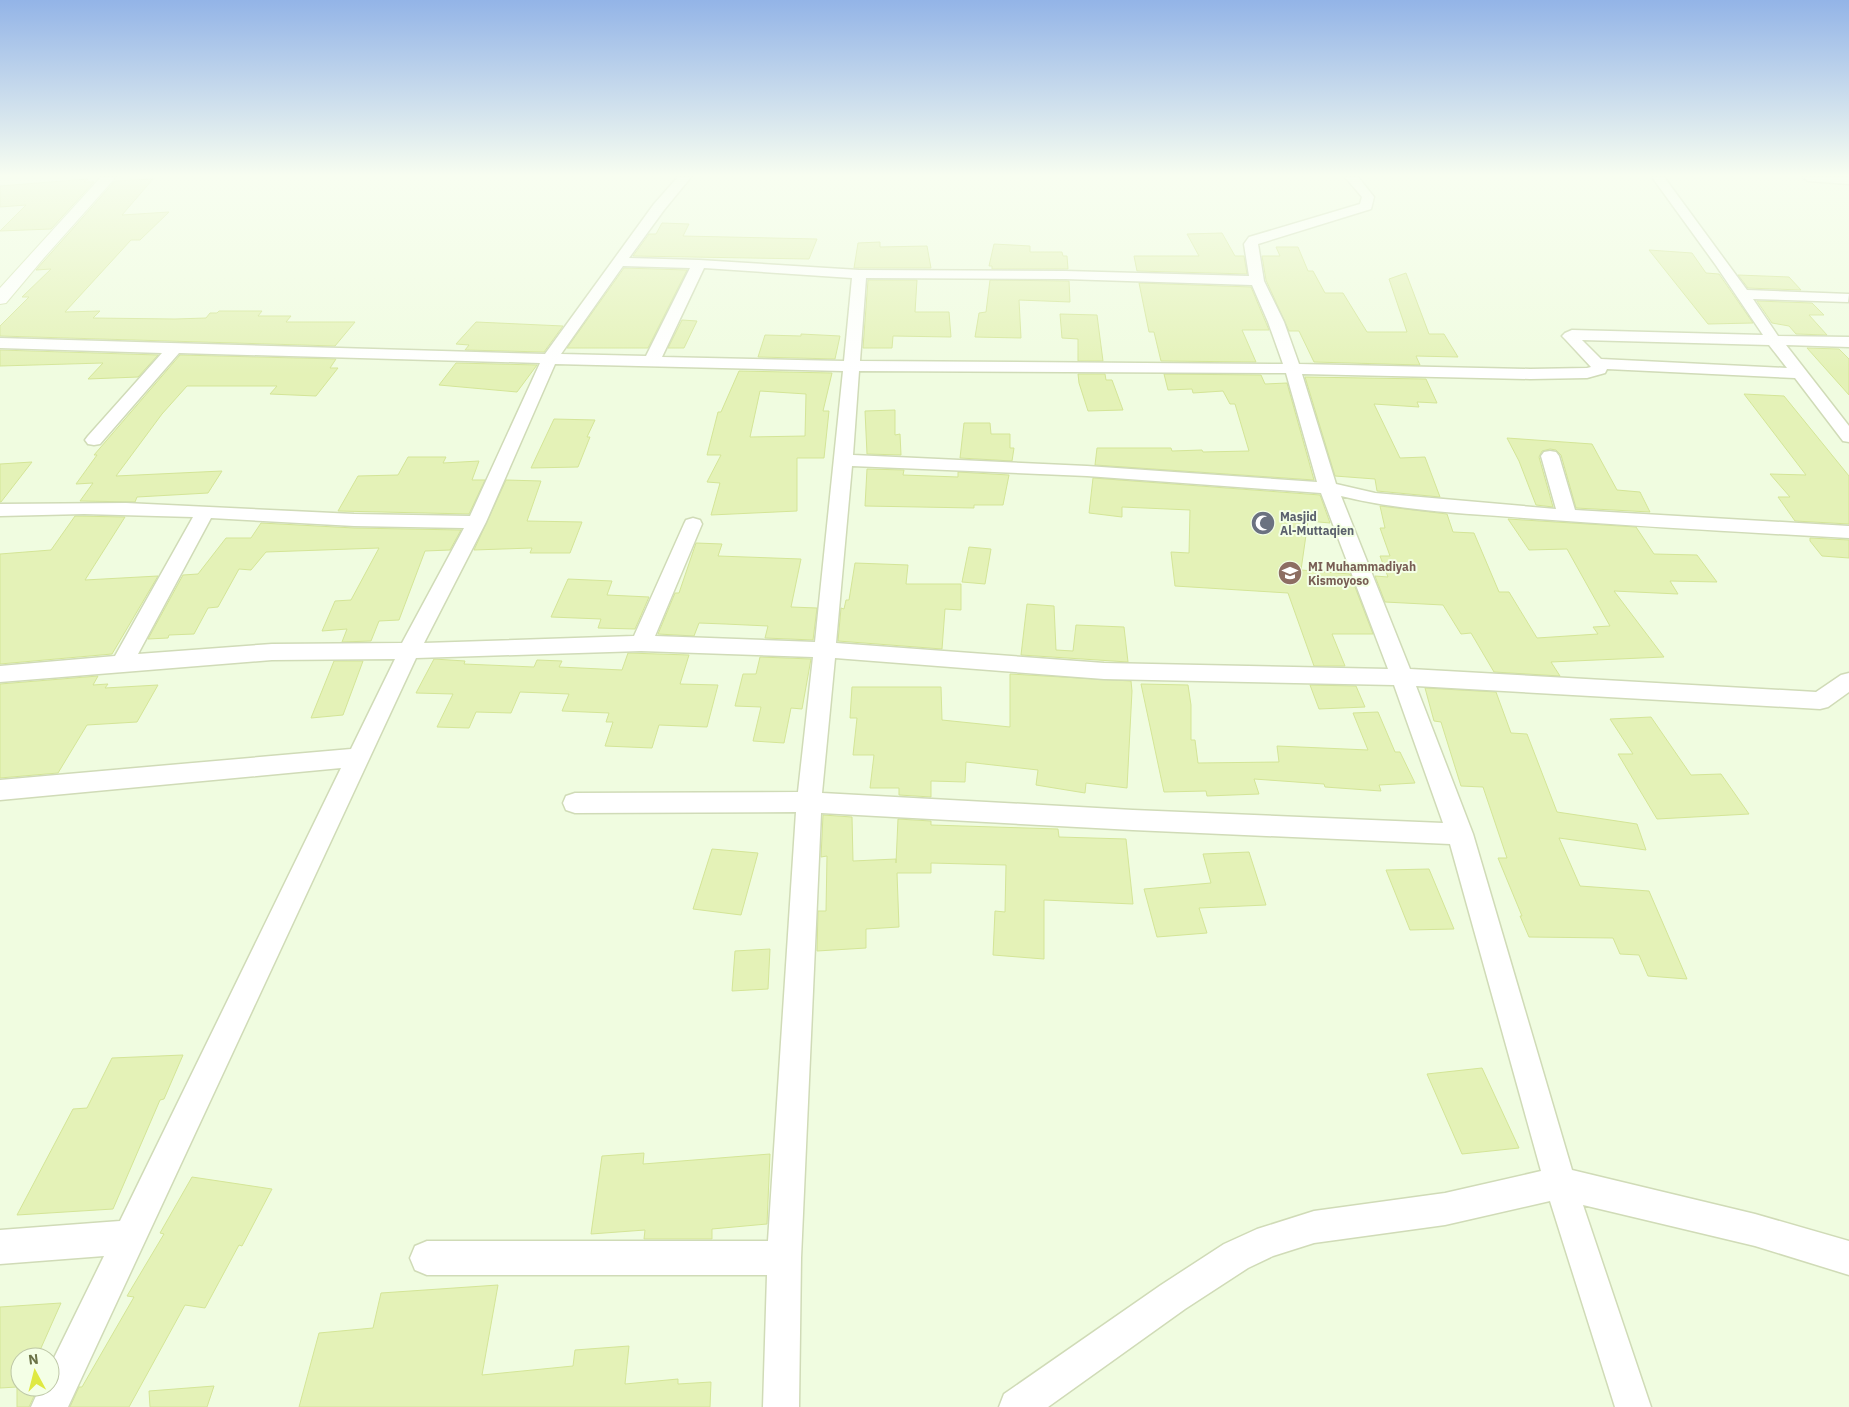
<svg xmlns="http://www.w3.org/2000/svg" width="1849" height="1407" font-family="'IBM Plex Sans',sans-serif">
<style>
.building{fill:#e4f2b7;stroke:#d4e597;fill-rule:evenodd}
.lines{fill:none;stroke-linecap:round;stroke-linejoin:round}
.street-casing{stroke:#d0dbb7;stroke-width:3}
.secondary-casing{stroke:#d6e3b7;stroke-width:2}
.street{fill:#fff;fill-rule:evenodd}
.secondary{fill:#fff;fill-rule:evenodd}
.labels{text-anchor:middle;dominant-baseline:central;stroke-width:4;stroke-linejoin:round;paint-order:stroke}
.worship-label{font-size:12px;font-weight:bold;fill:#5b616d;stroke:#f4ffe6;text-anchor:start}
.education-label{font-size:12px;font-weight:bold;fill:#785e54;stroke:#f4ffe6;text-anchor:start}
</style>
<rect width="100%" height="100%" fill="#f0fce0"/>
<path class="building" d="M88,179l-4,3h10l-43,47 -51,2 26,-26 -26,2v-21z
M153,179l-31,36 47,-3 -29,28h-9l-66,72 35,-1 -7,7 82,1 31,-1 4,-5h7l2,-2h43l-4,5h33l-5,6h69l-20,24 -335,-10v-10l29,-29h-7l29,-28 -15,1 79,-89z
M662,223l27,1 -6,12 134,3 -8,20 -176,-3 16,-22h7z
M1222,233l13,23h9l3,18 -110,-3 -3,-15h65l-12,-22z
M880,242v5l47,-1 4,22h-77l4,-25z
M994,244l36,2v6h32l1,4h4l1,13h-76v-3h-3z
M1276,247h22l10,24h5l12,22h18l24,39h40l-18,-53 17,-6 23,61h15l14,23 -42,-1 4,9 -106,-3 -15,-31h-10l-23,-51 -4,-24h18z
M1649,250l43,3 14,20 13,1 34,49 -45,1z
M624,268l63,2 -39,78h-81z
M1738,275l51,2 12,13 -53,-2z
M868,280h49l-2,32h34l2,25 -58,-1 -1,12h-29z
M990,280l79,1 1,21 -51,-2 2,38 -46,-1 4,-24 7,-1z
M1139,283l112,4 18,43h-27l14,32 -95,-1 -7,-29h-5z
M1757,301l55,2 12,12h-15l18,20 -31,-1 -7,-8 -17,-3z
M1060,314l37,1 6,46h-25v-22l-16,-1z
M682,320l15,1 -13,27h-16z
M476,322l87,4 -19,26 -79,-2 4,-5 -13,-1z
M801,334l39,2 -5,23 -77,-2 7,-22 36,1z
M1807,348l32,1 10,10v36z
M0,350l158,5 -20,22 -50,2 15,-16 -103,3z
M180,355l156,4 -6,9h8l-22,28 -46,-2 7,-8h-90l-25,28 -46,62 106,-5 -14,22 -71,4 -2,5 -55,-1 13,-18 -17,1 21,-29h-3z
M456,363l81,2 -20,27 -78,-7z
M739,371l93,2 -9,38h6l-5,47h-27v53l-86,4 9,-32 -13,-1 14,-27h-14l11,-43h3zM760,391l46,3 -1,42 -55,1z
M1078,374h27l1,6h6l11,30 -35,1 -9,-28z
M1164,374l97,1 4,9 22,-1 27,97 -219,-15 2,-17h74l1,3 30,-1 1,2 46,-1 -14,-47h-5l-7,-13 -30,2 -1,-4 -24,1z
M1305,377l121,2 11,24 -20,-1 2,5 -45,-3 26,54 25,-1 15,40 -63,-6 -2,-12 -40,-3z
M1744,394l40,2 65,80v48l-54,-3 -17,-24h12l-20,-23 36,1z
M895,410v25l5,-1 1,21 -34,-1 -2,-43z
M554,419l41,1 -8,17h3l-12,30 -47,1z
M964,423h26l1,11h19v14h4l-2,13 -52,-3z
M1507,438l85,6 25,46 23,2 10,20 -74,-4 -15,-53 -5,-5 -6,-1 -8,2 -3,6 14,50 -17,-2 -17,-44z
M408,457h38l-3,6 36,-2 -7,19h13l-16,34 -131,-3 20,-35 40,-1z
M32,462l-31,40h-1v-38z
M867,469l37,1 -1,5 55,2v-5l51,3 -6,30h-29v3l-109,-2z
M1093,478l227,17 10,28 -22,-2 -7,49 49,4 23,60h-41l13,32h-31l-26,-73 -113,-7 -4,-34 18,1 1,-43 -68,-3v10l-33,-4z
M506,480l35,1 -14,40 55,1 -12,31h-40l2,-5 -58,2z
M1380,506l67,8 6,18 21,1 25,59h10l28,46 61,-4 -5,-7 17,-1 -43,-77 -38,1 -21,-31 128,8 18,27 43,1 20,27 -47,-1 8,13 -64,-3 50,66 -113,5 9,14 -66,-4 -23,-39 -10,1 -18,-29 -58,-3 -10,-26 13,1 -8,-21h10l-10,-28h5z
M75,516l50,1 -40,63 73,-4 -46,78 -112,10v-110l51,-4z
M261,523l93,5 107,2 -11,20 -25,1 -26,69 -20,1 -8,20 -29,1 5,-13 -25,2 13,-30 16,-1 28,-52 -113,4 -15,18 -12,-1 -21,38 -10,1 -14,26 -25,1 -1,3 -20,1 35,-64 15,-1 28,-36h25z
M1810,538l39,2v18l-27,-2 -12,-15z
M696,543l26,1 -4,12 83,3 -10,48 26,1 -4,32 -48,-2 3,-12 -43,-2 -26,-1 -5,13 -36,-2 17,-41h4z
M969,547l22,2 -6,35 -23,-2z
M855,563l53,2 -2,19h55v26l-16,-1 -3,40 -104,-8 3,-33 3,1 2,-9h3z
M568,579l44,2 -5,14 42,2 -14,32 -37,-1 3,-9 -50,-2z
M1027,604l27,2 2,44 17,1 3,-26 48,2 4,35 -107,-7z
M628,653l61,2 -9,29 38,1 -11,42 -48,-2 -7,23 -47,-2 8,-24h-7l3,-9 -47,-2 7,-17 -49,-2 -9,21 -35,-1 -7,16 -32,-1 16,-33 -37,-1 18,-34 31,2 -1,3 70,3 3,-7 25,1 -3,6 63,3z
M760,657l51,2 -9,50 -11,-1 -7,35 -31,-2 8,-34 -26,-1 8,-32h13z
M334,661h29l-20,54 -32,3z
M1010,674l121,7 1,10 -5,97 -41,-5 -1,10 -49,-8 2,-15 -72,-8 -1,20 -34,-1v16l-32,-2v-7h-29l4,-33h-21l4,-37h-7l2,-31h89l1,33 68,7z
M98,676l-5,9 15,-1 -3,4 53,-3 -21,37 -50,3 -29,48 -58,5v-94z
M1141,684l47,1 3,20v35h4l3,23 81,-1 -2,-16 91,4 -15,-37 25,-1 17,40h5l15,31 -36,2 2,6 -56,-4 -1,-3 -70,-5 5,15 -52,2 -1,-5 -42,1z
M1310,685l46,1 9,21 -46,2z
M1425,688l71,4 15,41 16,1 30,78 80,12 9,26 -87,-12 21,48 69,5 38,88 -39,-3 -9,-21 -19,-1 -7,-16 -84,-1 -9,-21h2l-24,-58h9l-24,-71 -22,-1 -20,-64 -7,-1z
M1651,717l40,58 30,-1 28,40 -92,5 -39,-65h15l-23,-35z
M823,815l29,2 1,44 43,-2v4l2,-44 33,2v4l127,4 1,8 67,2 7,65 -89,-4v59l-51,-4 2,-44 10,1 1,-47 -75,-2v10h-34l2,54 -33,2v19l-49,3 1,-40h8l1,-55 -6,1z
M712,849l46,4 -17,62 -48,-6z
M1249,852l17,53 -67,3 8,25 -50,4 -13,-48 67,-6 -8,-29z
M1429,869l25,60 -44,1 -24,-60z
M770,949l-2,40 -36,2 3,-40z
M183,1055l-19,44 -4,1 -47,109 -96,6 56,-106 14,-1 25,-50z
M1482,1068l37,80 -57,6 -35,-80z
M644,1153l-1,11 127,-10 -3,70 -55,5v10h-68l1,-9 -54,4 11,-78z
M192,1177l80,12 -30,57 -3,-1 -34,63 -20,-3 -56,102h-59l9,-20h3l52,-90 -7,-1 37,-62 -4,-1z
M498,1285l-16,90 91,-9 2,-16 54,-4 -4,38 53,-5v5l33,-2 -1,25h-411l20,-74 54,-5 8,-35z
M61,1303l-24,54h-17v30h18l-9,20h-12v-20l-17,1v-81z
M214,1386l-7,21h-57l-1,-16z"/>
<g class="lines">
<g class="street-casing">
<path id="street" d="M678,177h13l-27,33 -35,48 70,2 160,10 206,1 184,5 -5,-32 5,-7 111,-33 2,-7 -17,-20h13l16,20 -3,12 -113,35 6,37 20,41 15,42 231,5 57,-1 4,-1 -26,-28 -3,-3 3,-3 7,-3 191,5 -48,-71 -63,-87h12l83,113 102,4 -1,8 -95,-3 25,37 71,1v10l-63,-2 63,81v16l-6,-1 -48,-63 -188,-9 -2,4 -18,5 -57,1 -228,-5 34,110 39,9 181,16 -15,-53 3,-4 6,-1 6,1 3,4 16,54 274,16v12c-108,-6 -217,-12 -325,-20 -61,-5 -123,-7 -183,-22l69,173 406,23 25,-17 8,-2v19l-21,15 -8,2 -404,-23 57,148 99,336 183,44 94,27v34l-94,-29 -172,-41 68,202h-36l-65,-206 -105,24 -131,18 -41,13 -25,12 -63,41 -137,98h-49l5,-13 157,-109 63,-41 33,-15 57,-18 131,-18 96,-22 -91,-327 -317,-14 -312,-17 -20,445 -2,149h-36l4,-132h-340l-12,-5 -5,-12 5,-12 12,-5h341l28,-429 -221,1 -9,-3 -3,-7 3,-7 9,-3 223,-1 15,-135 -172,-6 -225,7 -348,749h-37l9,-20h10v-21l54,-110 -104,8v-34l120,-9 221,-453 -341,32v-20l351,-31 44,-90 -123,1 -272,22v-16l115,-10 78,-139 -109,-3 -84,2v-12l126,-1 228,11 116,2 70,-153 -361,-10 -79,91 -6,1 -6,-1 -3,-4 3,-4 74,-83 -162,-5v-10l545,16 109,-150zM623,266l67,2 -44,88 -85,-2zM704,268l148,10 -8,83 -182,-4zM866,278l199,1 187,6 16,37 15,42 -423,-3zM1582,340l187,5 18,23 -186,-9zM555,364l288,7 -28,271 -160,-6 47,-112 -2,-4 -7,-2 -7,2 -2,4 -50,112 -210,7 62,-121zM859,371l427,2 31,109 -230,-16 -234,-11zM852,466l235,10 234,17 67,176 -284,-6 -268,-20zM211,518l143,8 110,2 -62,115 -130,1 -134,10zM835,658l269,21 290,6 49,138 -310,-13 -311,-17z
M1802,177h47v7l-41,-3z"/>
</g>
<g class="secondary-casing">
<path id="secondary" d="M101,177h15l-73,82 -37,44 -6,1v-16z"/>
</g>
<use href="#street" class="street"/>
<use href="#secondary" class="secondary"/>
</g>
<linearGradient id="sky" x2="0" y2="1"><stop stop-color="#93b4e7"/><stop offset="0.47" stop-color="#f8fef1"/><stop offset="1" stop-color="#f8fef1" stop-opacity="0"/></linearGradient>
<rect width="1849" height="374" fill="url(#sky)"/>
<defs>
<g id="mosque-disc" transform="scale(1.25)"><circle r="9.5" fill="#6b7280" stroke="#f4ffe6"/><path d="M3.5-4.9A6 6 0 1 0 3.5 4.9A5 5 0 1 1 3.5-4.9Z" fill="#fff"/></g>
<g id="school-disc" transform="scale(1.25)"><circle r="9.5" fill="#8d6e63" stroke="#f4ffe6"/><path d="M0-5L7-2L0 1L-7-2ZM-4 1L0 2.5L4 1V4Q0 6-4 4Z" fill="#fff"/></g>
</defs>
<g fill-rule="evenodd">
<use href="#mosque-disc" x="1263" y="523"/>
<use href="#school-disc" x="1290" y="573"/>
</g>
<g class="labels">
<g class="worship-label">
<text x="1280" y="516">Masjid<tspan x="1280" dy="14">Al-Muttaqien</tspan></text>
</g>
<g class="education-label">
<text x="1308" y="566">MI Muhammadiyah<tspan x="1308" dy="14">Kismoyoso</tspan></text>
</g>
</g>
<g transform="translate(35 1372) rotate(353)"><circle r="24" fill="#f4ffe6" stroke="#bdc7a6"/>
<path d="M0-4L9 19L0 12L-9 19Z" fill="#dfe942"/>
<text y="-8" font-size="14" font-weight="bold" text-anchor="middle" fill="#6b7347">N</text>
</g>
</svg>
